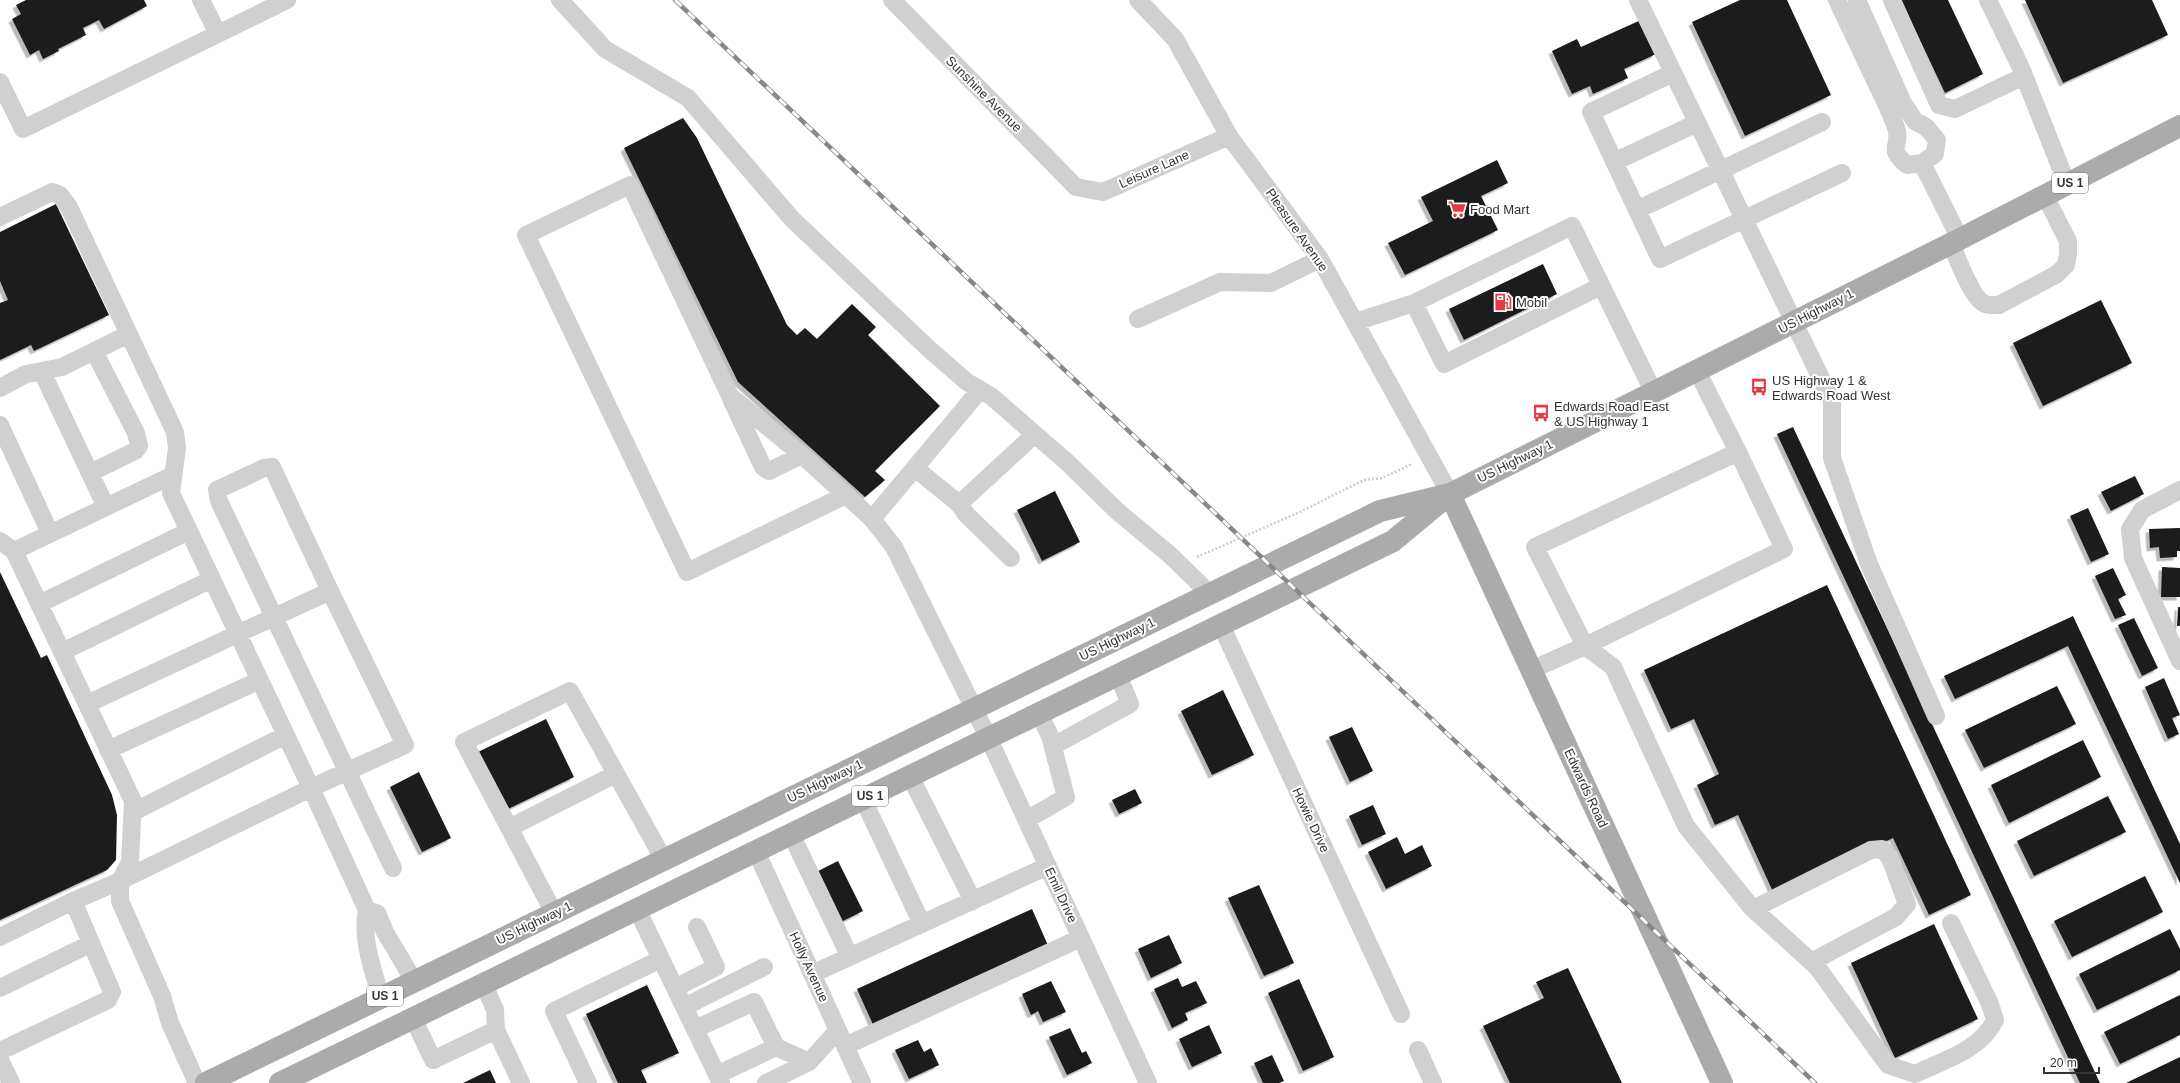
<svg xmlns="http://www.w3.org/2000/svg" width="2180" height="1083" font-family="Helvetica,sans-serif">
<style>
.building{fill:#1a1a1a;filter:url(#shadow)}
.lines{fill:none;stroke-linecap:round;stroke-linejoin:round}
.path{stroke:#cdcdcd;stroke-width:2.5;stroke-dasharray:2 2;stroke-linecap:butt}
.minor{stroke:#d0d0d0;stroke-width:18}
.major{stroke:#ababab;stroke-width:22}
.rail-casing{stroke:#888;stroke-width:4.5}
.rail{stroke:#fff;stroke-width:3;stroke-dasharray:9;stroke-linecap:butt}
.labels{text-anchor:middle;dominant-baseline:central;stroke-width:4;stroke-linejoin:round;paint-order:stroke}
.shield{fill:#fff;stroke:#707070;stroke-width:1}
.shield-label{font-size:12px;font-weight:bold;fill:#333}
.street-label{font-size:13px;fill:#333;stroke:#fff}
.poi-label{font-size:13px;fill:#333;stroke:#fff;text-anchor:start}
</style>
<defs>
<filter id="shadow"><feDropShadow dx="-3.5" dy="3.5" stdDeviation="0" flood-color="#0004"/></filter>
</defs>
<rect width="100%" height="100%" fill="#fff"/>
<path class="building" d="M26,0h118l3,6 -43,23 -5,-9 -16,8 3,7 -28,14 1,2 -16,8 -4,-9 -9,5 -18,-36 9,-5 -5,-9z
M1740,0h47l44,95 -86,41 -53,-114z
M1901,0h47l35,74 -38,19z
M2025,0h127l16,35 -105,48z
M1641,20l15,34 -32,15 4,9 -35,16 -3,-8 -18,8 -20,-43 25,-12 4,8z
M683,118l14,20 90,187 10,10 8,-7 12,11 35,-35 24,23 -8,8 72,71 -65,65 10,9 -20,17 -127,-115 -114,-234z
M1497,160l11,23 -27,13 17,34 -93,45 -17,-32 45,-22 -12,-24z
M56,204l53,111 -75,36 -3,-6 -31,15v-57l8,-3 -8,-19v-49z
M1543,264l14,30 -93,46 -15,-31z
M2101,300l31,63 -89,43 -30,-63z
M1793,427l307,656h-20l-303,-649z
M2135,476l9,18 -33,17 -10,-19z
M1055,491l25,51 -38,19 -25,-51z
M2088,508l21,46 -18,8 -21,-46z
M2180,528v23h-3v6l-17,1 -1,-11 -9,1 -1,-19z
M2162,567l18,1v29h-19z
M2113,568l13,27 -8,4 8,16 -11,4 -20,-43z
M0,572l41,86 6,-3 65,140 5,20 -1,45 -9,10 -107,50z
M1827,585l144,310 -42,20 -36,-77 -119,56 -36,-79 -23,10 -18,-40 22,-11 -25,-55 -23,10 -27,-59z
M2178,607h2v19h-3z
M2073,616l107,228v39l-112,-237 -113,53 -11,-23z
M2134,618l24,50 -16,8 -24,-51z
M2164,678l16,37 -8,3 7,16 -11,5 -23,-52z
M2057,686l19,38 -92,44 -19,-38z
M1223,690l31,65 -42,20 -31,-64z
M546,719l28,58 -68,33 -28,-58z
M1352,727l21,44 -23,11 -21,-45z
M2083,740l18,37 -92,46 -18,-38z
M419,772l32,66 -29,14 -32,-65z
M1135,789l7,14 -23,11 -7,-14z
M2108,796l18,36 -92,44 -17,-35z
M1373,805l13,29 -24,11 -13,-29z
M1397,837l8,17 17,-9 10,21 -46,23 -18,-37z
M838,861l25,50 -22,11 -25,-50z
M2145,876l18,36 -91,45 -18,-36z
M1259,885l35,78 -30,13 -36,-78z
M1032,909l18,41 -175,79 -18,-40z
M1934,924l44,95 -83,39 -44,-95z
M2170,929l10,20v21l-83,40 -18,-36z
M1169,935l13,28 -31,15 -13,-29z
M1568,968l54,115h-112l-27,-57 61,-28 -8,-16z
M1178,978l4,9 14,-6 11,22 -22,10 3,7 -16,8 -18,-39z
M1299,979l35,78 -31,14 -35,-78z
M1051,981l15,31 -23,10 -5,-11 -7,4 -9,-21z
M647,985l32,68 -38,17 6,13h-29l-32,-69z
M2180,995v40l-60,29 -16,-32z
M1209,1025l13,28 -30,14 -13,-28z
M1070,1028l12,25 4,-2 6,12 -25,12 -18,-38z
M918,1040l6,12 7,-4 8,17 -30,14 -14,-29z
M1272,1055l12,26 -5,2h-16l-9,-20z
M2180,1057v26h-54z
M490,1070l6,13h-33z"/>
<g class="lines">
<path class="path" d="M1197,557l103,-45 64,-32 18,-2 30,-14"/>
<path class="minor" d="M201,0l17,34
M560,0l45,49 83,49 104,121 137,130 38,33 24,14 77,67 49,48 53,44 40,39
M892,0l184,187 27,5 126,-56
M1138,0l37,39 54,97 91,123 130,235
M1638,0l194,401v57l37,106 67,152
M1837,0l52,110
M1857,0l46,103
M1892,0l47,105 16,4 69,-33
M1988,0l33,68 46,116
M1673,73l-82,39 69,147 182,-86
M0,82l23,47 264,-129
M1903,103l12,18 11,6 11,13 -2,14 -13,9 -15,2c-20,-17 -7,-17 -10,-34 -2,-7 -5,-14 -8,-21z
M1614,162l83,-39
M1922,163l38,76
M1637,210l185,-88
M0,217l52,-25 8,3 9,12 106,225 2,16 -6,45 140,295 56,122c-6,30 6,59 14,88
M1951,244c6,13 20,52 32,59 5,3 10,2 16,2l58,-31 9,-9 2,-11v-13l-23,-45
M1414,303l30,61 157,-78
M1138,319l82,-37 51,1 49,-24
M1355,322l59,-19 158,-77 82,167
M1697,371l41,81
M42,372l64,135
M0,388l26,-14 36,-7 67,-33
M732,401l31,66 6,4 33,-16
M0,425l50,108
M1738,452l46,97 -199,97 -50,-99z
M915,468l44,36
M90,473l45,-22 4,-5 -3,-13 -42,-82
M2180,490l-38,20 -12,19 3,29 47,103
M846,495l-159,77 -161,-337 104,-50 100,211 72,59 44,40 26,24 22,28 94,190 160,346
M872,519l108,-129
M0,541l14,10 119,250 -3,61 -10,19
M14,551l159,-76
M1011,558l-45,-44 -7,-10 76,-70
M330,591l-58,-124 -8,1 -47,22 2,11 174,367
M39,604l150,-73
M1221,625l180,389
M62,652l150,-73
M1531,670l54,-24 28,21 73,159 66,82 65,59 71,98 27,9c29,-14 66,-24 80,-54l-5,-16 -39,-81
M87,704l243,-113 75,154 -94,43 -191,93
M1053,746l77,-42 -12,-29
M108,750l152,-70
M910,776l63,125
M863,799l59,125
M133,812l153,-77
M1026,820l40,-23 -16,-61 -11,-23
M509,828l107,-54
M791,834l59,123
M756,851l106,232
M1753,909l118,-59 11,-1 8,9 17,46 -11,13 -85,45
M367,910l10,3 8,19 29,49
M554,913l-90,-171 106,-51 94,169
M0,937l73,-36 47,-20v20l42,95 8,27 27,60
M661,959l60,124
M812,974l236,-108
M0,988l90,-44
M675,988l41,-21 -19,-40
M684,1007l80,-40
M413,1018l20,42 63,-30 -1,-20 -11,-26
M695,1029l59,-27 22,45 -59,28
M496,1030l25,53
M845,1046l236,-108
M776,1047l33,15
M1418,1050l15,33
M0,1051l108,-51 4,-8 -39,-91
M0,1060l11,23
M588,1083l-34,-72 107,-52 -24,-50
M766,1083l43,-21 29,-32"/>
<path class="major" d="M1450,494l272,589
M206,1083l1174,-572 70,-17 510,-255 220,-113
M280,1083l1113,-542 53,-44"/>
<g class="rail-casing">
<path id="rail" d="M675,0l1140,1083"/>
</g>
<use href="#rail" class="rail"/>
</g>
<defs>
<g id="supermarket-bare" transform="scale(1.38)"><path d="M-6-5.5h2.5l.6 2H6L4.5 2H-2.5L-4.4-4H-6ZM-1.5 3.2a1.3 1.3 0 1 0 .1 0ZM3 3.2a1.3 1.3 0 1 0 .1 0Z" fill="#e63946" stroke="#fff" stroke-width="2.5" paint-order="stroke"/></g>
<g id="fuel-bare" transform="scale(1.38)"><path d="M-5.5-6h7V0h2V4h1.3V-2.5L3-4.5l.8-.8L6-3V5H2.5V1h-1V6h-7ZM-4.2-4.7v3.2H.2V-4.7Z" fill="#e63946" stroke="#fff" stroke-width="2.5" paint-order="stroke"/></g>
<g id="bus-bare" transform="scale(1.38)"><path d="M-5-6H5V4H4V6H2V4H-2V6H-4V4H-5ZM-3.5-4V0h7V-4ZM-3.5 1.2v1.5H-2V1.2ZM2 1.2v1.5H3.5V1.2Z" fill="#e63946" stroke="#fff" stroke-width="2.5" paint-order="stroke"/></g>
</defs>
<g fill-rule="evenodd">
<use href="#supermarket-bare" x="1457" y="209"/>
<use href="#fuel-bare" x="1503" y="302"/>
<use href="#bus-bare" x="1759" y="387"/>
<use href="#bus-bare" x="1541" y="413"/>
</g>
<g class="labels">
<g class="shield">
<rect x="2052" y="173" width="36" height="20" rx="3"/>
<rect x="852" y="786" width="36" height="20" rx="3"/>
<rect x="367" y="986" width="36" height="20" rx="3"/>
</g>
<g class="shield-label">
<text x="2070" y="183">US 1</text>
<text x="870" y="796">US 1</text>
<text x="385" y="996">US 1</text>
</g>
<g class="street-label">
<text transform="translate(984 94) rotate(45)">Sunshine Avenue</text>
<text transform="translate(1154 169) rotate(-24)">Leisure Lane</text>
<text transform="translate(1297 230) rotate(55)">Pleasure Avenue</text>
<text transform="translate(1816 311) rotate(-27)">US Highway 1</text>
<text transform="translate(1515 461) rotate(-26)">US Highway 1</text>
<text transform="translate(1117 639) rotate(-26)">US Highway 1</text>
<text transform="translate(825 781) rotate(-26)">US Highway 1</text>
<text transform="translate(1586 788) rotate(65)">Edwards Road</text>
<text transform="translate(1311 820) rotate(65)">Howie Drive</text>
<text transform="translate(1061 895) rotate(65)">Emil Drive</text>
<text transform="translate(534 923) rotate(-26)">US Highway 1</text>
<text transform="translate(809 967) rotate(65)">Holly Avenue</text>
</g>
<g class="poi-label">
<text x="1470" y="209">Food Mart</text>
<text x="1516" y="302">Mobil</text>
<text x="1772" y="380">US Highway 1 &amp;<tspan x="1772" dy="15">Edwards Road West</tspan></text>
<text x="1554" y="406">Edwards Road East<tspan x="1554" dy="15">&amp; US Highway 1</tspan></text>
</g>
</g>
<path d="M2044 1067v6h55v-6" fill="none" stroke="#333333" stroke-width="2"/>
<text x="2050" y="1067" font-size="12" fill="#333333" stroke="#ffffff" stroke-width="3" paint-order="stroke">20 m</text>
</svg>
